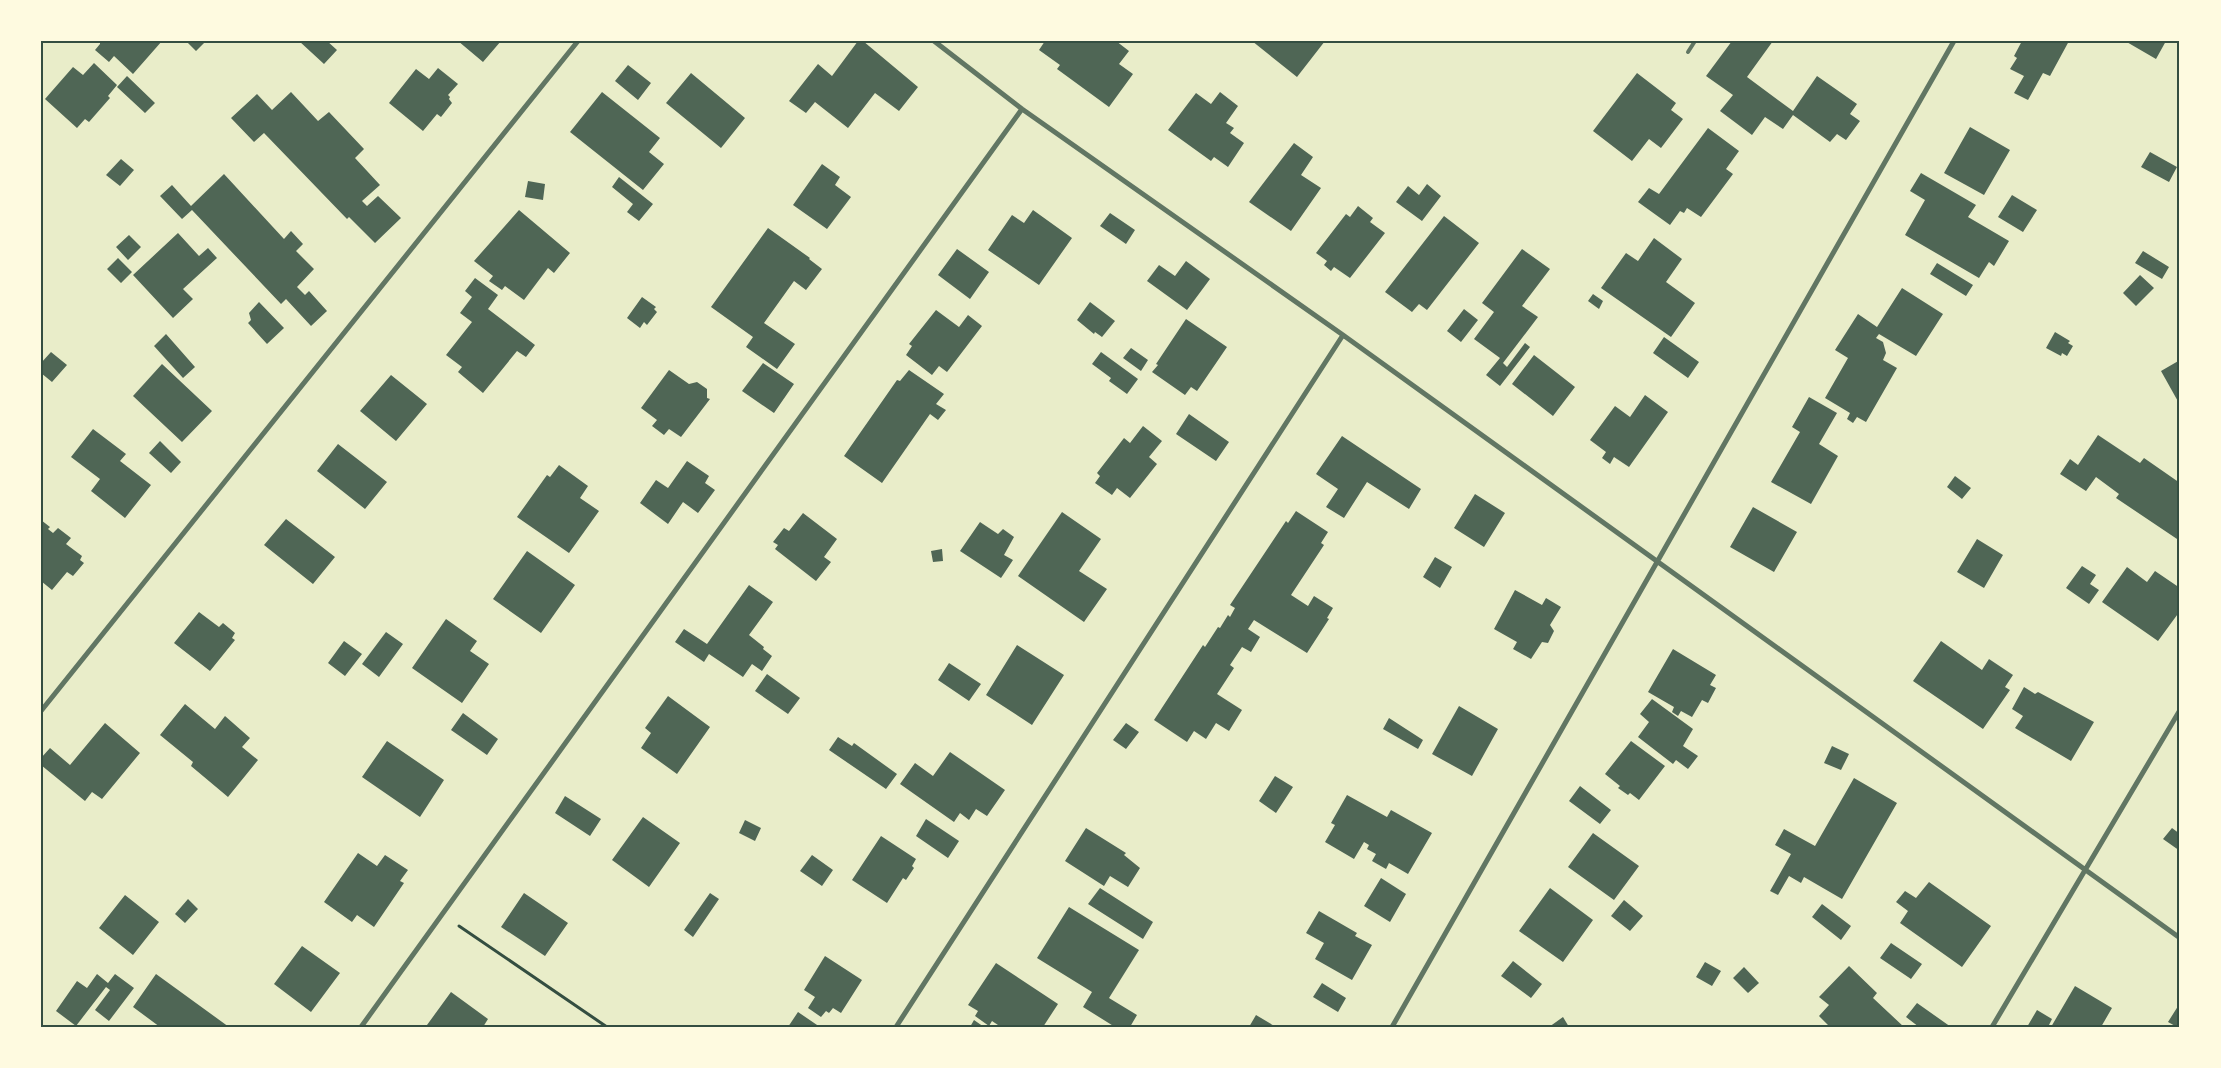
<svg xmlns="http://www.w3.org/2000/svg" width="2221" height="1068" font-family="Arial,sans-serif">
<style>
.building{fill:#4f6655}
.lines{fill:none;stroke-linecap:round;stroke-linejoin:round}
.path{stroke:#344e41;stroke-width:3}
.service{stroke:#617663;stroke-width:4}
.minor{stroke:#617663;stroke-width:5}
.neatline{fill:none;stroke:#344e41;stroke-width:2}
</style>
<rect width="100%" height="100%" fill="#e9edc9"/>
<path class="building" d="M100,41h62l-29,33 -19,-18 -5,6 -14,-12 5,-6z
M186,41h17l2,1 -9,9z
M299,41h28l10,9 -13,14z
M458,41h43l-18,21z
M858,41h5l55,46 -19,24 -24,-18 -27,35 -33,-26 -9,11 -17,-12 29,-37 14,12z
M1045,41h71l13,10 -10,13 14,10 -24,33 -52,-38 3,-4 -21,-15z
M1252,41h73l-28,36z
M1732,41h41l-26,36 46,34 24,-35 40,28 -7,10 10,7 -14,19 -9,-6 -7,8 -37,-27 -10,14 -18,-12 -13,18 -32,-24 13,-16 -27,-19z
M2022,41h47l-19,35 -7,-3 -15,27 -14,-7 10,-17 -14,-7 7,-11 -3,-2z
M2125,41h41l-10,18z
M94,63l23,22 -9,11 2,2 -21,24 -4,-3 -8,9 -32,-29 28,-32 10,8z
M628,65l23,18 -13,17 -23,-19z
M438,68l20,16 -10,11 2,2 -1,2 3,4 -11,14 -4,-3 -14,17 -34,-28 27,-34 13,10z
M691,73l54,45 -24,30 -55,-45z
M1637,73l39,30 -5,7 12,9 -22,29 -12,-9 -17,22 -39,-30z
M127,76l28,27 -10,10 -28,-26z
M291,92l27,29 11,-9 35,37 -9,9 25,27 -18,16 5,5 11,-10 23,22 -26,25 -26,-26 -2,2 -83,-86 -10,9 -23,-24 26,-24 15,16z
M602,92l58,46 -11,14 15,12 -21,26 -73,-58z
M1220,92l18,14 -12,17 8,5 -4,5 14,10 -16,24 -14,-10 -3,4 -43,-31 28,-37 15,11z
M1970,127l40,23 -26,45 -40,-22z
M1708,128l31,23 -13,18 7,5 -32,43 -14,-9 -3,5 -4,-2 -10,14 -32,-23 11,-14 10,6z
M1294,143l19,14 -12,18 20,13 -30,43 -42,-29z
M2150,152l27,15 -8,15 -28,-15z
M121,159l13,11 -14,16 -14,-11z
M822,164l18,13 -5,8 16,12 -24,32 -34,-24z
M1921,173l55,32 -8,12 41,24 -15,25 -5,-4 -10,16 -74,-43 20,-35 -15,-9z
M224,174l60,65 7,-8 12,13 -7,7 18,18 -17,18 8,8 4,-4 18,20 -16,15 -25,-27 -5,5 -89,-94 -10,9 -22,-23 12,-11 19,21z
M619,177l34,27 -14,17 -12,-9 6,-8 -21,-17z
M528,181l17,3 -2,16 -18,-3z
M1427,184l14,12 -19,25 -26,-19 12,-16 11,9z
M2012,195l25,15 -14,22 -25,-15z
M1358,206l15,12 -3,4 15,11 -35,45 -16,-11 -3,4 -7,-6 3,-4 -11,-8 30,-39 4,3z
M519,210l51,43 -16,20 -6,-5 -24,32 -19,-14 -3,4 -13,-9 4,-5 -19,-15z
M1033,210l39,28 -33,47 -51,-35 24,-35 12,8z
M1110,213l25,17 -9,14 -26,-18z
M1444,216l35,27 -52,67 -8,-6 -7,8 -27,-20z
M768,228l42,30 -1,1 13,10 -16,21 -12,-9 -30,42 31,21 -18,25 -31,-22 7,-10 -42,-30z
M178,233l21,23 9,-8 9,10 -34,31 10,10 -20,19 -40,-43z
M129,235l12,12 -13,13 -12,-13z
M1654,238l28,21 -16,23 29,21 -24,34 -70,-49 25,-35 12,8z
M957,249l32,23 -19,27 -32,-24z
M1522,249l28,20 -28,37 16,11 -35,46 4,4 18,-24 5,4 -30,39 -14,-11 14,-17 -26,-19 20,-27 -12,-9z
M2143,251l26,16 -7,12 -27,-16z
M118,258l14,14 -11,11 -14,-14z
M1186,261l24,18 -23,31 -40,-29 12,-16 16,11z
M1937,263l36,22 -7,11 -36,-22z
M2140,275l14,13 -18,18 -13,-13z
M475,278l23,17 -10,14 47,36 -9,12 -9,-6 -34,42 -25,-21 4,-5 -16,-12 26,-33 -12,-9 12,-16 -7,-6z
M1902,288l41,26 -27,42 -37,-22 -3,4 7,4 3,11 -3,7 14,8 -31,54 -9,-5 -4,6 -6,-4 3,-6 -25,-15 23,-40 -13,-8 23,-36 19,13z
M1593,294l10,7 -4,8 -11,-8z
M642,297l14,10 -2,2 3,3 -10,13 -3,-3 -4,6 -13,-10z
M259,302l25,26 -17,16 -19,-21 3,-3 -2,-7z
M1090,302l25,19 -13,16 -7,-5 -1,2 -17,-14z
M1464,309l14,11 -17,22 -14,-11z
M936,310l23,17 9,-12 14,11 -35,46 -8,-6 -7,9 -26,-20 6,-9 -3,-2z
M1186,319l41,28 -30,44 -6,-4 -6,8 -33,-23 6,-7 -2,-1z
M2055,332l15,9 -2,2 5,3 -6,10 -5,-3 -1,3 -15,-8z
M166,334l29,33 -12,11 -29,-32z
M1664,337l35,25 -11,16 -35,-25z
M1131,348l17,12 -7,11 -18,-13z
M51,352l16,13 -15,17 -11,-9v-10z
M1101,352l37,27 -11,15 -18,-13 2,-3 -19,-14z
M1534,355l41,32 -22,29 -41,-32z
M2180,360v45l-19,-34z
M763,363l31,21 -20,29 -32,-22z
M162,364l50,47 -30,31 -49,-46z
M669,370l20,14 8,-2 10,7v9l3,1 -29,38 -12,-8 -5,6 -12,-9 5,-6 -16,-12z
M909,370l35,24 -8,10 10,6 -8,10 -8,-6 -48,69 -38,-27 53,-76 3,1z
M391,375l36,29 -31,37 -36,-30z
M1645,395l23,17 -39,55 -15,-10 -4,7 -8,-6 4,-6 -16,-12 25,-34 15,11z
M1809,397l28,16 -18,31 19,12 -27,48 -40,-22 29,-50 -8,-5z
M1189,414l40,28 -13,19 -40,-27z
M1143,426l19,15 -13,16 8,7 -27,34 -13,-10 -5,7 -17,-12 5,-7 -3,-3 27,-35 6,5z
M93,429l33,25 -6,7 31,24 -26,33 -34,-27 9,-12 -29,-22z
M2098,435l42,28 4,-5 36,25v58l-64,-43 3,-4 -23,-17 -10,14 -26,-17 10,-15 8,6z
M1342,436l79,53 -12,20 -42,-27 -23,36 -18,-11 12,-18 -22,-15z
M160,441l21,21 -10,11 -22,-20z
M338,444l49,38 -22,27 -48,-38z
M687,461l22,15 -4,7 10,7 -17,23 -15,-11 -15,22 -28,-21 16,-23 12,8z
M559,465l29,21 -8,12 19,13 -30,42 -52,-36 30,-42 3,2z
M1955,476l16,12 -9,11 -15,-12z
M1475,494l30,19 -21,34 -30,-19z
M1753,507l44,25 -23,40 -44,-25z
M1296,511l32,21 -7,11 3,2 -33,50 17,11 6,-10 19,12 -6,10 2,1 -22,34 -53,-33 -6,9 12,8 -9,15 -9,-5 -12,18 4,3 -17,26 25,16 -13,21 -13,-8 -10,16 -12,-8 -7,11 -33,-22 49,-75 2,2 13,-20 2,1 8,-13 2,2 5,-9 -5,-3 56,-84 2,2z
M1062,512l39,27 -22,32 28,18 -23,33 -66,-46z
M803,513l34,26 -13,18 7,5 -15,19 -41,-32 3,-4 -5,-3 11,-14 5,3z
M286,519l49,38 -22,27 -49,-39z
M41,520l9,7 -2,2 5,4 5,-5 13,10 -5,6 16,12 -2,4 4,3 -11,13 -6,-4 -15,18 -11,-9z
M980,522l18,12 5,-5 11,8 -10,18 9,5 -12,18 -41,-27z
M1977,539l26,16 -19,33 -27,-16z
M942,549l1,12 -10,1 -2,-11z
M527,551l48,34 -34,48 -48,-34z
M1435,557l17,10 -12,21 -17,-11z
M2082,566l14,9 -6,9 9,6 -10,14 -23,-16z
M2127,567l20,15 8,-11 25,17v13l-3,4 3,1v5l-22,30 -56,-39z
M749,585l24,17 -24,33 15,12 -1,2 9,7 -10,15 -10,-7 -9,13 -34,-23 -5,8 -29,-20 9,-13 23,15z
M1515,590l27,15 4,-7 15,9 -11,18 4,6 -6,12 -6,-1 -11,17 -18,-10 4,-7 -23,-13z
M199,612l20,15 4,-4 12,10 -3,5 3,2 -25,31 -36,-28z
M446,619l31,22 -7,10 19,13 -27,39 -50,-35z
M386,632l17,12 -24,33 -17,-13z
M344,641l18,13 -17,22 -17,-13z
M1941,641l41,29 7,-11 24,16 -8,12 5,3 -27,39 -70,-48z
M1017,645l47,30 -32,50 -46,-30z
M1673,649l43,26 -6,10 6,3 -8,15 -6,-3 -10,17 -11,-6 -3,5 -6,-4 2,-5 -26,-15z
M949,663l32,21 -12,17 -31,-21z
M767,674l33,24 -12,16 -33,-23z
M2024,687l11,7 3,-2 56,30 -23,39 -56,-33 8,-12 -11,-7z
M668,696l42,31 -33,47 -36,-26 10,-15 -6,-5z
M1652,699l41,30 -10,17 15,10 -10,13 -12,-9 -3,4 -35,-27 11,-15 -9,-8z
M185,704l30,25 10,-13 25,22 -8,9 16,13 -30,37 -37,-31 2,-4 -33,-27z
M1459,706l39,23 -26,47 -40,-22z
M463,713l35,26 -11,16 -36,-25z
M1389,718l34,22 -5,9 -35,-20z
M105,723l35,30 -38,46 -10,-7 -7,9 -44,-36v-7l9,-10 20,17z
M1126,723l13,9 -13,17 -13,-9z
M838,737l14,9 2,-3 43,31 -11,15 -57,-39z
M387,741l57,39 -24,37 -58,-40z
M1631,741l34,25 -26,34 -9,-7 -2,2 -10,-7 2,-2 -15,-12z
M1832,746l17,8 -8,16 -17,-7z
M950,752l55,38 -18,26 -11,-7 -7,11 -9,-7 -6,9 -54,-38 15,-21 18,13z
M1275,776l18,11 -17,26 -17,-12z
M1854,778l43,25 -55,96 -38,-22 -3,6 -12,-7 -11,19 -8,-4 21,-37 -16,-9 9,-16 31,17z
M1580,786l31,24 -11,14 -31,-23z
M1347,795l40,22 4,-7 41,23 -24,41 -19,-11 -3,6 -14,-8 4,-7 -9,-5 2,-4 -5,-3 -10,17 -29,-17 10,-17 -4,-2z
M565,796l36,23 -11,17 -35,-23z
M643,817l37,26 -31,44 -37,-27z
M926,819l33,22 -11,17 -32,-22z
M745,820l16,8 -6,13 -16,-8z
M1086,828l40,25 -2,2 16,13 -12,19 -18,-11 -6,10 -39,-25z
M2172,828l8,6v17l-17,-12z
M1593,833l46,33 -25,34 -46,-33z
M881,836l35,23 -4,7 2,2 -8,12 -3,-2 -16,25 -35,-23z
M358,853l19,13 8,-11 23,15 -8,11 4,2 -30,44 -17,-12 -5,7 -28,-20z
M812,855l21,15 -11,16 -22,-15z
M1381,878l25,16 -16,28 -26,-16z
M1929,882l62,44 -29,41 -62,-44 8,-12 -12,-9 9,-11 11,7z
M1100,888l53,34 -10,17 -55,-35z
M1550,888l43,32 -30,42 -44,-31z
M524,893l44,30 -23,33 -44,-29z
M710,893l9,6 -26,38 -9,-7z
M125,895l34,27 -26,33 -34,-27z
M188,899l10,10 -13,14 -10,-9z
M1624,900l19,16 -13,15 -19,-15z
M1822,904l29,22 -10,14 -29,-23z
M1069,907l70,43 -30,48 28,17 -7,12h-15l-32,-20 9,-15 -55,-34z
M1319,911l38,22 -2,3 17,9 -20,35 -37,-21 9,-16 -18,-10z
M1891,943l31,21 -11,15 -31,-21z
M302,946l38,27 -29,39 -37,-28z
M825,956l37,24 -21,33 -8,-5 -4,5 -3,-2 -5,6 -13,-9 7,-11 -11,-7z
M1513,961l29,23 -11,14 -30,-22z
M1705,962l16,9 -9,15 -16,-9z
M996,963l62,41 -15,23h-42l-9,-6 -3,5 -14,-10 3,-5 -10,-6z
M1849,966l28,27 -4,5 31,29h-74l-11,-11 10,-11 -10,-8z
M1744,967l15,16 -11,10 -15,-15z
M97,974l11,9 7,-9 19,14 -25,33 -14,-11 15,-20 -4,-3 -30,39 -20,-15 21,-30 10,7z
M156,974l73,53h-69l-27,-20z
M1322,983l24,15 -8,14 -25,-15z
M2075,986l37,22 -11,19h-50z
M451,992l37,27 -5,8 -56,-2z
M1917,1003l34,24h-32l-13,-10z
M2180,1003v24h-3l-9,-5z
M2037,1010l15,9 -4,8h-21z
M798,1012l22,15h-32z
M1256,1015l20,12h-27z
M1563,1017l6,10h-20z
M974,1020l10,7h-14z"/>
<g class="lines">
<path class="path" d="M459,926l148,101"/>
<path class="service" d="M1688,52l7,-11"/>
<path class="minor" d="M934,41l88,68 321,226 837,603
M41,711l537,-670
M361,1027l661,-918
M896,1027l447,-692
M1392,1027l562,-986
M1992,1027l188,-317"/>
</g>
<rect width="2221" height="1068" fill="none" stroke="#fefae0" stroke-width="85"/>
<rect x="42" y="42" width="2136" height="984" class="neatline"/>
</svg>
